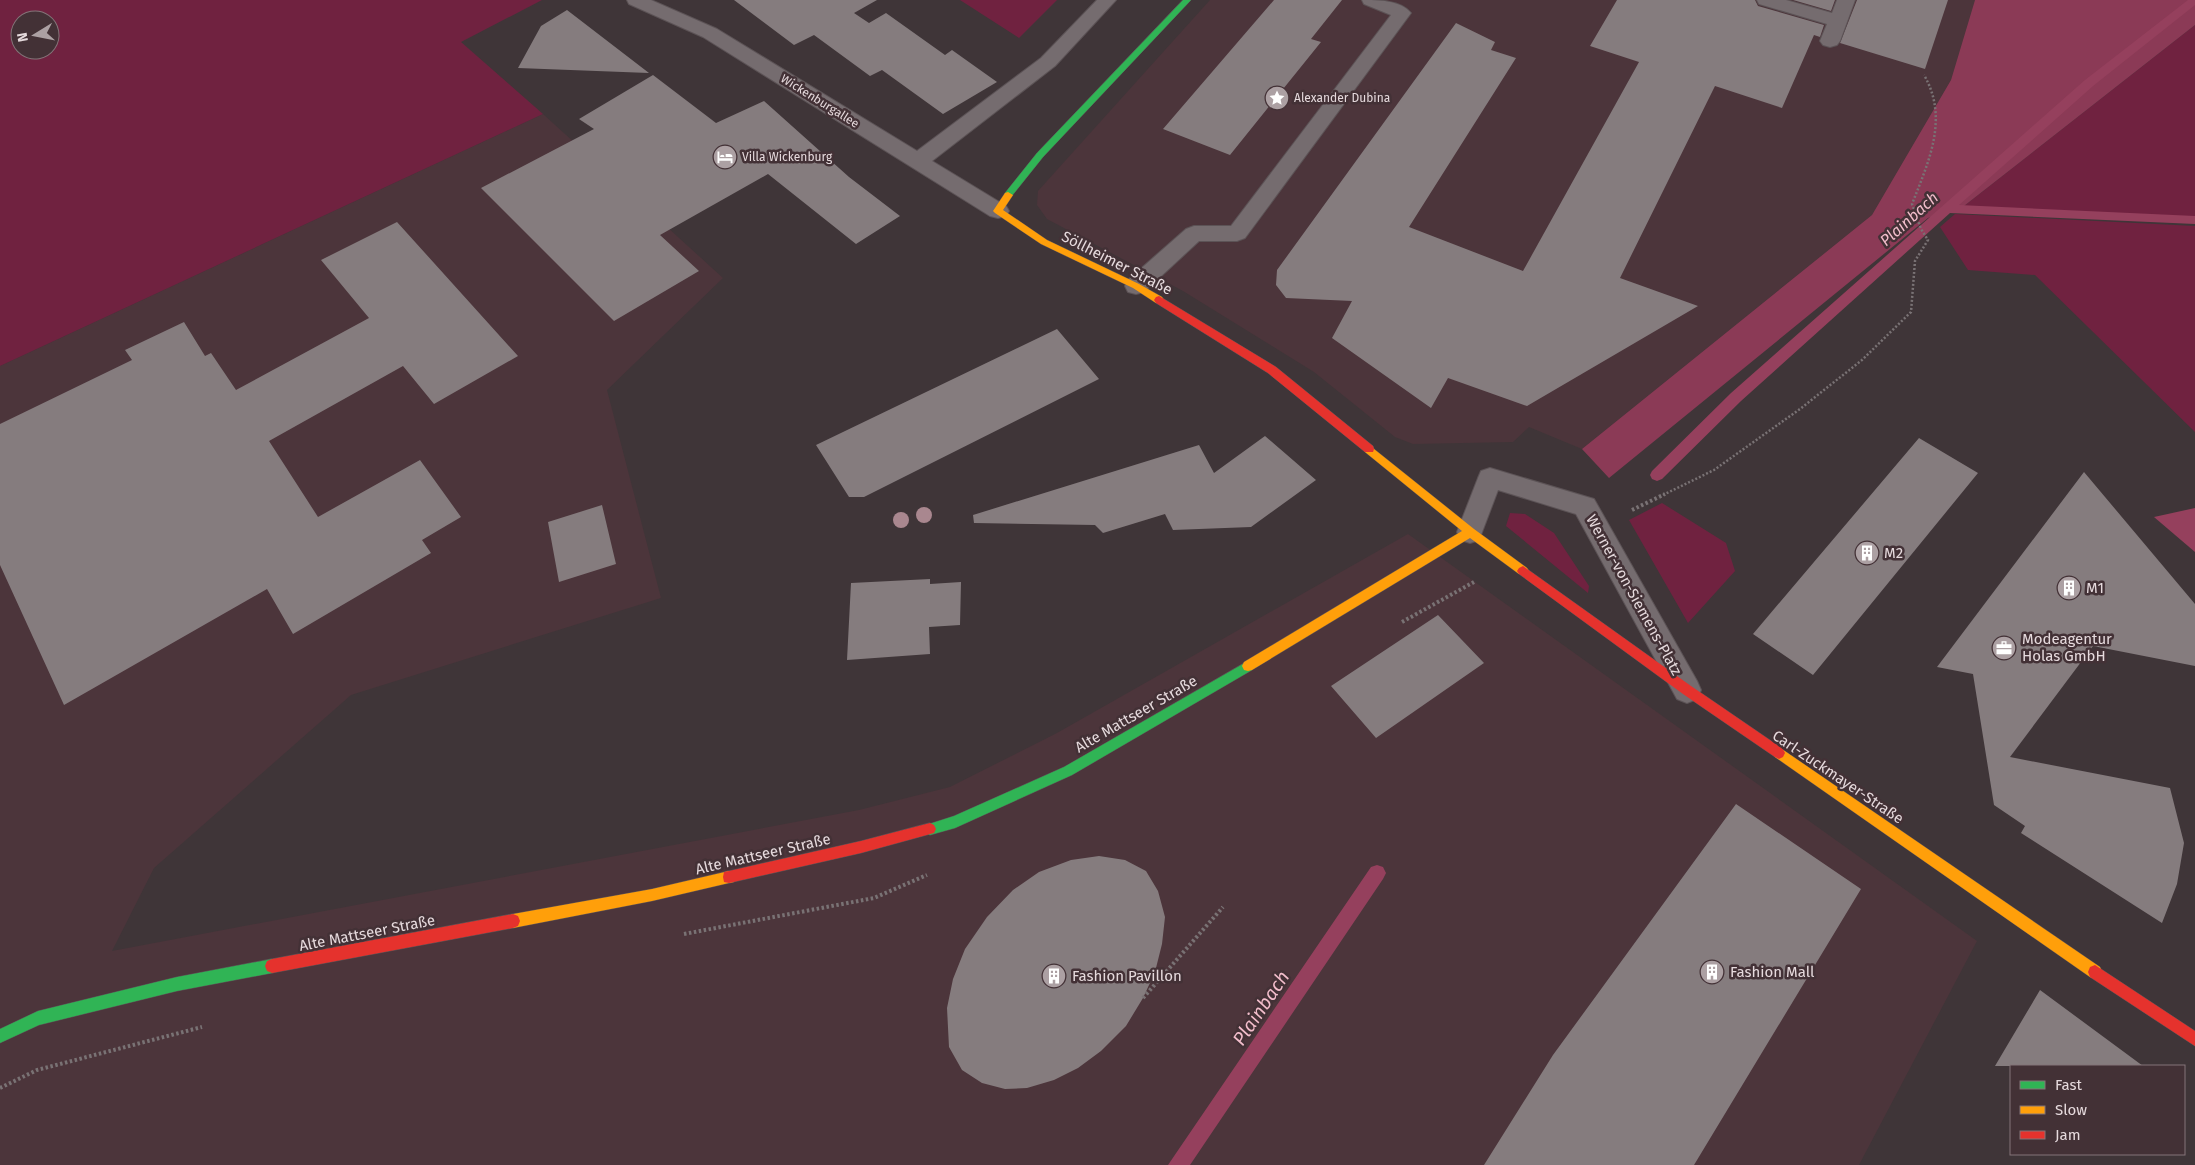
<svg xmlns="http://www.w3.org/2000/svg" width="2195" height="1165" font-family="'Fira Sans',sans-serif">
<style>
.built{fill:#4c353b}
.green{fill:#702240;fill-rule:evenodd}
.forest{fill:#8b3a56}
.water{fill:#95405d}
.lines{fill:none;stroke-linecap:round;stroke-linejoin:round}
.stream{fill:#95405d;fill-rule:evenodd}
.building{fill:#857c7e}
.lane-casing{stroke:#5c5356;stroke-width:2}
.fast-casing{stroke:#5c5356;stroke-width:1}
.slow-casing{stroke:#5c5356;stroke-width:1}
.jam-casing{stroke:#5c5356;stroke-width:1}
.path-far1{stroke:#797274;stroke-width:2.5;stroke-dasharray:2 2;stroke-linecap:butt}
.path{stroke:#797274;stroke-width:4;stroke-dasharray:2.5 2.5;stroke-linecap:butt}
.lane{fill:#756c6f;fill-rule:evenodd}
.fast{fill:#30b455;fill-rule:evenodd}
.slow{fill:#ff9f0a;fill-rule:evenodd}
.jam{fill:#e5322d;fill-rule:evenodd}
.tree{fill:#a9878f}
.labels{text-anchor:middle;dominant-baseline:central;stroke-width:5;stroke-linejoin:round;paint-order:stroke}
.far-poi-label{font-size:12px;fill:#e6dadd;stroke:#433136;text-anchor:start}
.far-street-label{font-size:12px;fill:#e6dadd;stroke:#433136}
.street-label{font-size:15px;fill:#e6dadd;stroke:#433136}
.poi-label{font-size:15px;fill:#e6dadd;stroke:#433136;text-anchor:start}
.water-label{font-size:16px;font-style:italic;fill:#f2bdcb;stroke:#433136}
.near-water-label{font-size:19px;font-style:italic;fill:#f2bdcb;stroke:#433136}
</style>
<rect width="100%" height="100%" fill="#3f3538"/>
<path class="built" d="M1210,0h765l-24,80 -79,135 -290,234 -53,-22 -16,15 -100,2 -18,-7 -81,-65 -131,-81 -136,-72 -10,-14 1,-14z
M543,114l180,164 -116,112 54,208 -310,97 -197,173 -42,83 747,-141 91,-23 107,-54 351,-199 569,407 -118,224h-1859v-799z"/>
<path class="green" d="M0,0h542l-81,42 82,72 -543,252zM20,20h30v30h-30z
M960,0h97l-38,38z
M2195,25v192l-231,-11z
M1955,214l240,12v206l-160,-157 -67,-5 -28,-43z
M1662,503l64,40 9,28 -47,52 -59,-103z
M1510,513l15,1 29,19 35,53 -1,7 -82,-67z"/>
<path class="forest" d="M1975,0h220v25l-231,181 -36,12 -319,260 -27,-29 290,-234 79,-135z"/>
<path class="water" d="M2195,508v44l-41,-35z"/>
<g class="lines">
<path class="stream" d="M2188,0h7v5l-102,81 -134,119 236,11v8l-245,-11 -209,188 -79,78 -5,2 -5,-2 -2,-4 2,-4 79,-78 354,-313z
M1377,865l6,2 3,6 -3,6 -193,286h-22l203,-298z"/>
</g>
<path class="building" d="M734,0h143l-23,13 15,10 17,-10 59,42 7,-5 45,32 -54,32 -61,-44 -12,6 -56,-41 -20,10z
M1274,0h68l-31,39 10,3 -91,113 -67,-26z
M1617,0h138l3,6 66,19 -4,12 -6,-2 -32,73 -67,-22 -95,192 78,28 -171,100 -79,-28 -17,30 -99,-70 20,-37 -66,-3 -10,-13 1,-15 179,-247 39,19 -4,8 25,8 -107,169 114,44 116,-209 -49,-16z
M1793,0h42l-4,11z
M1857,0h91l-23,69 -85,-26z
M567,10l82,63 -131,-5 23,-42z
M653,75l63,48 48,-22 85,76 51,39 -44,28 -88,-70 -108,61 39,36 -85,50 -133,-133 113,-59 -15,-10z
M397,222l121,134 -84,48 -31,-38 -134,75 49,76 102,-57 41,57 -39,23 9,13 -138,81 -26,-45 -203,116 -64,-140v-141l132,-64 -7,-10 59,-28 21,34 6,-3 25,37 133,-72 -48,-58z
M1057,329l42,50 -235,118h-15l-33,-52z
M1265,436l51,44 -65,47 -78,3 -8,-16 -62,19 -8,-8 -121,-2 -1,-8 226,-70 15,28z
M1919,438l59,35 -165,202 -60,-41z
M2084,472l111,132v62l-102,-20 -83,111 160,31 14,55 -7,41 -15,39 -141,-90 4,-7 -31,-21 -21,-131 -36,-7z
M602,505l14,59 -57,18 -11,-60z
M930,579v5l31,-2 -1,43 -31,2 1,27 -83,6 4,-77z
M1438,615l46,48 -108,75 -45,-52z
M1736,804l125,85 -167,276h-210l69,-110z
M1099,856l26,4 21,11 12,20 7,26 -3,27 -7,28 -12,26 -17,28 -25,25 -23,17 -24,12 -27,8 -22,1 -23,-6 -20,-13 -13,-23 -2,-39 6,-29 12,-30 22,-32 26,-27 26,-18 32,-12z
M2040,990l103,76h-148z"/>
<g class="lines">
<g class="lane-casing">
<path id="lane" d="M627,0h24l66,29 200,122 124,-93 56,-58h19l-61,66 -123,95 74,45 3,5 -3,5 -8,2 -8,-2 -287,-179 -74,-33z
M1362,0c15,0 39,0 49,13l-166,225 -8,3h-38l-55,51 -8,2 -8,-2 -3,-6 3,-6 58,-51 8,-3h37l160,-211 -27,-11z
M1757,0h29l46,13 5,-13h18l-15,41 -3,4 -7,2 -7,-2 -3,-4 7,-17 -68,-20z
M1490,468l104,31 103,182 4,9 -4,9 -10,4 -10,-4 -101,-185 -78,-24 -19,50 -9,3 -9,-3 -4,-8 21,-54 3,-7z"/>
</g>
<g class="fast-casing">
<path id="fast" d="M1183,0h8l-148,157 -32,40h-6v-4l32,-40z
M1248,661l4,1 2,4 -2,4 -180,105 -117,53 -25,7 -4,-2 -2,-4 2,-4 28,-9 110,-49z
M272,959l5,2 2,5 -2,5 -5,2 -95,18 -138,34 -39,18v-14l38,-18 139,-34z"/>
</g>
<g class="slow-casing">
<path id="slow" d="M1008,192l5,3 -10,15 44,30 92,44 23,13 2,3 -2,3h-6l-23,-15 -92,-44 -46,-31 -2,-2 12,-18z
M1369,445l105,84 53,39 2,3 -2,3h-8l-49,-36 -218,132 -4,1 -4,-1 -2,-4 2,-4 218,-131 -97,-79 -1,-3z
M1779,747l321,220 2,5 -2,5 -5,2 -5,-2 -315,-220 -2,-4 2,-4z
M729,871l5,1 1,5 -1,5 -5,1 -77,18 -139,27 -5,-2 -2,-5 2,-5 5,-2 139,-25z"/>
</g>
<g class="jam-casing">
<path id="jam" d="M1159,296l117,71 97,79 1,3 -1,3h-8l-97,-79 -112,-70 -2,-3 2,-3z
M1523,566l168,120 92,63 2,4 -2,4 -4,2 -4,-2 -92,-63 -164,-120 -2,-3 2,-3z
M930,823l4,2 2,4 -2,4 -73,20 -132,30 -5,-1 -1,-5 1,-5 5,-1 132,-30z
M513,914l5,2 2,5 -2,5 -5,2 -241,45 -5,-2 -2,-5 2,-5 5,-2z
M2095,965l100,66v15l-105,-69 -2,-5 2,-5z"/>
</g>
<path class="path-far1" d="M1663,495l51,-25 86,-61 62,-49 49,-48 4,-51 13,-21 -7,-11 -9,-25c17,-43 37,-86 12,-129"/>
<path class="path" d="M1632,510l33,-16
M1402,622l72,-40
M684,934l190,-36 53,-23
M1143,998l80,-91
M0,1088l37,-18 165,-43"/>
<use href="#lane" class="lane"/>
<use href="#fast" class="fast"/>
<use href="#slow" class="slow"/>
<use href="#jam" class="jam"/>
</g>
<g class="tree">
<circle cx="924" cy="515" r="8"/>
<circle cx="901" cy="520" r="8"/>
</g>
<defs>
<g id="sight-disc" transform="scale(1.25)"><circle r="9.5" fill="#aca0a3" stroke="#433136"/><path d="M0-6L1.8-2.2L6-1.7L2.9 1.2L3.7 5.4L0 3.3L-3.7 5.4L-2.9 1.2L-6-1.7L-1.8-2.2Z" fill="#fff"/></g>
<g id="hotel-disc" transform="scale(1.25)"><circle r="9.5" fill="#aca0a3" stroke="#433136"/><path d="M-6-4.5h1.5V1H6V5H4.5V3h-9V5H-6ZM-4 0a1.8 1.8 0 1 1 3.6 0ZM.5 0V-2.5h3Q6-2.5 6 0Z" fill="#fff"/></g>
<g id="building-disc" transform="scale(1.25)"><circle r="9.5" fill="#aca0a3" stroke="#433136"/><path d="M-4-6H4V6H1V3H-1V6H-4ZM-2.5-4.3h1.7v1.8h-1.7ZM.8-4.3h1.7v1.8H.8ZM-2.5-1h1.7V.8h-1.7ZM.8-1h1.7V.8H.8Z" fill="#fff"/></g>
<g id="office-disc" transform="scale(1.25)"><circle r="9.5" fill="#aca0a3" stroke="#433136"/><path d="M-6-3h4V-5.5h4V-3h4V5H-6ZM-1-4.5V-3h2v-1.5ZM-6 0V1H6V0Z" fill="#fff"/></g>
</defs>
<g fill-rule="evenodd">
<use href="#sight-disc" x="1277" y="98"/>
<use href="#hotel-disc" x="725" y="157"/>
<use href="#building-disc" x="1867" y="553"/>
<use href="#building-disc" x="2069" y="588"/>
<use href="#office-disc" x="2004" y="648"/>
<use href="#building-disc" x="1712" y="972"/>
<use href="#building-disc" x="1054" y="976"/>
</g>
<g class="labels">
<g class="far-poi-label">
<text x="1294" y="98">Alexander Dubina</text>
<text x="742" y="157">Villa Wickenburg</text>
</g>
<g class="far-street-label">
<text transform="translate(820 101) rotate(32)">Wickenburgallee</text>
</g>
<g class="street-label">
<text transform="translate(1117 263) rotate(27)">Söllheimer Straße</text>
<text transform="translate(1634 595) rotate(61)">Werner-von-Siemens-Platz</text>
<text transform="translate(1136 714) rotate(-30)">Alte Mattseer Straße</text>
<text transform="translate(1838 777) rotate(34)">Carl-Zuckmayer-Straße</text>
<text transform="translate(763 854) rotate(-13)">Alte Mattseer Straße</text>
<text transform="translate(367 933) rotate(-11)">Alte Mattseer Straße</text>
</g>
<g class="poi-label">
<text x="1884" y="553">M2</text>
<text x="2086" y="588">M1</text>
<text x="2022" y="639">Modeagentur<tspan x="2022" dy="17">Holas GmbH</tspan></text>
<text x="1730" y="972">Fashion Mall</text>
<text x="1072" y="976">Fashion Pavillon</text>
</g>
<g class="water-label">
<text transform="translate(1909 219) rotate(-42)">Plainbach</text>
</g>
<g class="near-water-label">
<text transform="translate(1261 1008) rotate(-56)">Plainbach</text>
</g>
</g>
<rect x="2010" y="1065" width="175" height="90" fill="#433136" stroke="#847579"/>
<rect x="2020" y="1081" width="25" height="8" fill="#30b455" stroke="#847579"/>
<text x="2055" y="1090" font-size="15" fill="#e6dadd">Fast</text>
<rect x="2020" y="1106" width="25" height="8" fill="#ff9f0a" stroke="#847579"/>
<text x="2055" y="1115" font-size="15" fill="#e6dadd">Slow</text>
<rect x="2020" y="1131" width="25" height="8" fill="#e5322d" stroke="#847579"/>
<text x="2055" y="1140" font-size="15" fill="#e6dadd">Jam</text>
<g transform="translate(35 35) rotate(260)"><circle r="24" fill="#433136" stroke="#847579"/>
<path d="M0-4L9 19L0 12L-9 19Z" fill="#aca0a3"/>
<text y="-8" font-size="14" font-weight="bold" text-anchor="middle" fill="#e6dadd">N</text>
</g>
</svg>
